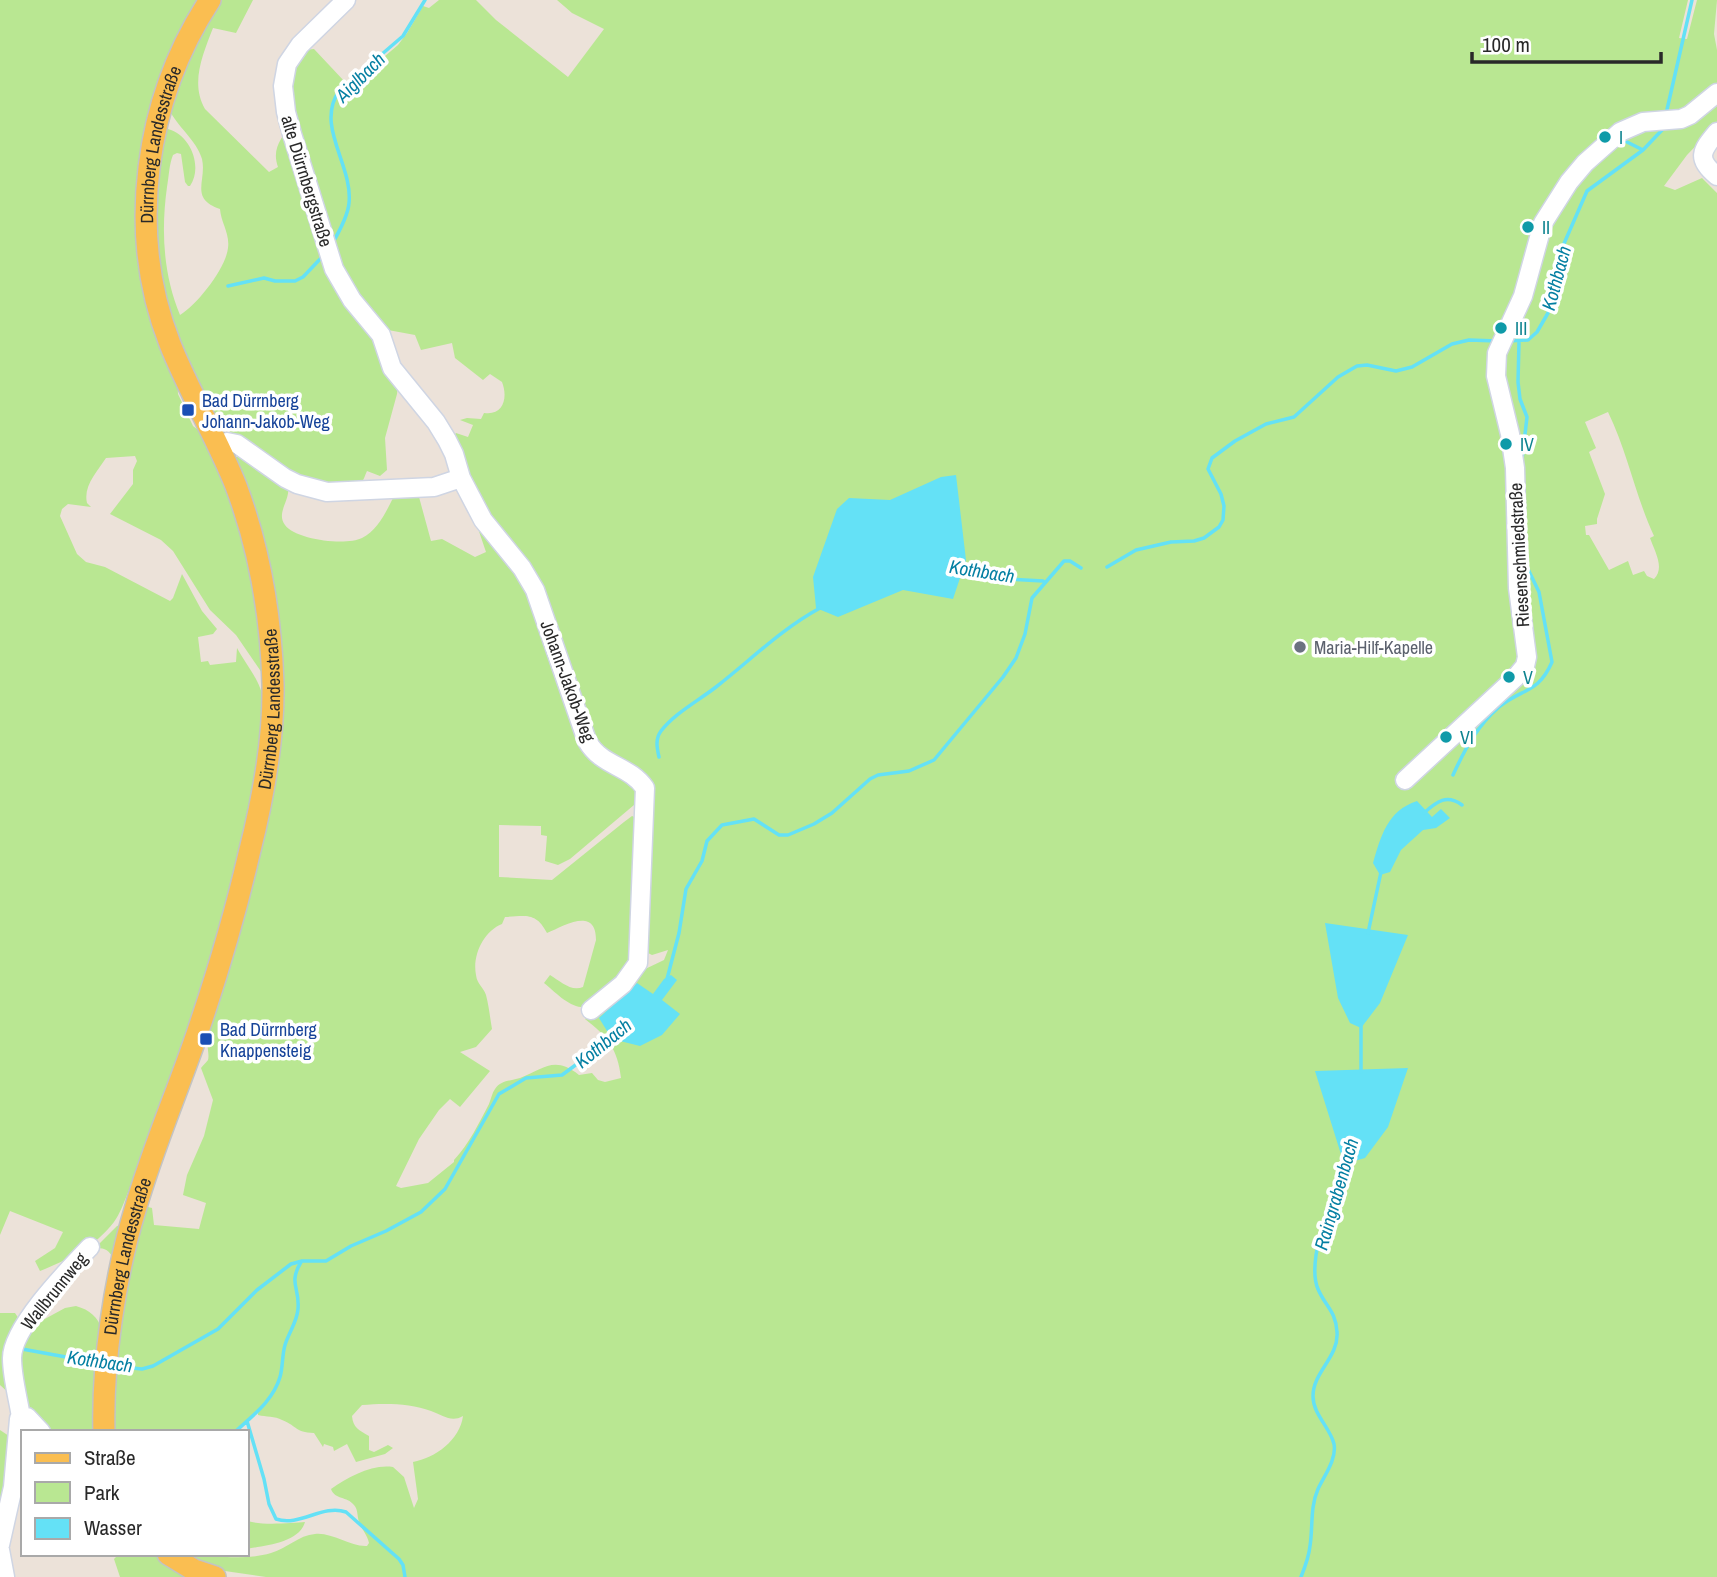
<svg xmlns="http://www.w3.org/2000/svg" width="1717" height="1577" font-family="'Archivo Narrow',sans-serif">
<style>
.green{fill:#b9e792;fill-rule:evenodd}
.water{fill:#64e1f6}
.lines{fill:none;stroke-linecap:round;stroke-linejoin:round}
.stream{stroke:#64e1f6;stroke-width:3.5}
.minor-casing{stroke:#cfd5e3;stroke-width:21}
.major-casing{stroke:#c3c3c3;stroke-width:24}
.minor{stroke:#fff;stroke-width:18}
.major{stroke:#fabe51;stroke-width:21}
.culture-dot{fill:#0f9aa8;stroke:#fff;stroke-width:2.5}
.transit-dot{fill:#1a4fb4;stroke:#fff;stroke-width:2.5}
.worship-dot{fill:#6b7280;stroke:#fff;stroke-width:2.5}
.labels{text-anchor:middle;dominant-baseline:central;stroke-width:7;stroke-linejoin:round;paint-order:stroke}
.culture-label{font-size:18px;fill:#0d838f;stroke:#fff;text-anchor:start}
.street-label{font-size:18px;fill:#292929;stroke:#fff}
.transit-label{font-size:18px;fill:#164399;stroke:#fff;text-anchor:start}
.worship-label{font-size:18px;fill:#5b616d;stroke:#fff;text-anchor:start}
.water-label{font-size:19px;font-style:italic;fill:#047fa2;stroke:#fff}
</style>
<rect width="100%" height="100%" fill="#ece2d9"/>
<path class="green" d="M0,0h203l-64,193 38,182 1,19 15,32 14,11 34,81 19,83 2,72 -26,-38 -26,-25 -37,-59 -12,-11 -51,-26 23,-30v-14l4,-9 -2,-5 -29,2c-9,14 -23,28 -19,45l4,4 -23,-3 -6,5 -2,7 17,38 9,8 19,5 65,34 3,-3 9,-24 20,37 15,18 -4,5 -15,3 3,25 7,-1 2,4 26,-3 1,-14c8,15 25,35 26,52 2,33 -6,67 -12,100 -22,123 -63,244 -111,359 -7,17 -16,50 -26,63 -19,25 -47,38 -74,49l-5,-10 20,-13 8,-16 -53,-21 -10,24z
M220,0h33l-17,33 -23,-5c-10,26 -23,55 -8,81l64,63 9,-5c-7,-20 5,-28 12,-45 2,-5 0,-12 -1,-17 -3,-24 -1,-36 15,-55l10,-1 31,33 10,-7 2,5 41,-35 9,-12 16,-27 6,2 10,-8h37l20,20 72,57 36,-48 -32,-16 -15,-13h1131l-9,38 8,1 10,-39h20l-3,34 3,16v74l-30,31 -23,31 11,4 27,-12 15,15v1384h-1451l-48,-7 -38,-16c31,0 60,8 91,-1 15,-4 28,-18 44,-19 17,-2 35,13 52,12l2,-3c-2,-9 -7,-13 -10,-21 -2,-6 -1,-13 -5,-17 -7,-9 -19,-5 -23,-16 18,-12 40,-25 62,-22l11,10 10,31 4,-9 -5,-37c22,-4 47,-22 50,-46 -12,7 -20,-1 -32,-5 -21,-8 -47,-8 -69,-6l-10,11c1,12 7,14 17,20v14l5,2 14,-7 5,3 -8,6 -29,8 -9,-18 -13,7 -1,-4 -9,-3 -1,3 -9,-14c-20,-1 -15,-6 -32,-13 -7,-4 -16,-3 -24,-5v-3l-23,20h-122c3,-75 10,-154 31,-226l8,2 2,17 45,4 7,-26 -23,-8 4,-20 17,-39 9,-36 -12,-32c2,-3 5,-5 7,-8 2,-6 -3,-24 -2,-32 2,-10 6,-21 9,-30 44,-136 83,-277 54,-421 -8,-38 -21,-74 -34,-111l1,-9 9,-1 42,28c6,14 -12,28 -2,41 11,15 61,21 77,13 16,-8 24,-26 32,-42l25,1 12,44 11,-2 33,18 11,-5 -18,-53 15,26 37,47 10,18 57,167 11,1 8,-3 -9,-8 -8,-14 -41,-120 -15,-35 -37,-47 -23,-37 -22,-55 5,-6 12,4 5,-12 -13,-5 7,-2 14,1 3,-6c20,3 24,-16 18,-31l-12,-8 -7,6 -28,-22 -3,-15 -31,7 -6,-15 -27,-5 -10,7 20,47 -1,10 -12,44 2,32 -7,6 -13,-5c-2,4 -4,12 -8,14 -6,4 -24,2 -31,2 -28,-1 -50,-19 -71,-35 -14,-11 -30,-21 -42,-34 -10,-11 -16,-28 -23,-42 -36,-75 -46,-157 -32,-239l8,-8c23,6 35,38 22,57h-2l-3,-4 -4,-28 -4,-1 -4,2c-4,10 -4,21 -6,32 -6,43 -4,87 13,128 17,-10 46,-47 48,-67 2,-15 -7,-25 -8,-39 -31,-11 -13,-28 -18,-50 -6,-20 -25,-32 -33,-50 4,-39 29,-77 51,-109zM1608,412c20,41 27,83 46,124l-4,2c5,14 15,30 4,41l-7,-3 -3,-5 -11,4 -5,-14 -19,9 -20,-35h-3l-1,-9 12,-2v-5l8,-25 -16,-42 7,-4 -11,-26zM647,794l-6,150 3,7 8,4 16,-5 -4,10 -23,11 -20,19 -36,29c22,17 33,30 36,59l-16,4 -7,-2 -6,-7 -13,2c-25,-20 -35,-6 -59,3 -9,3 -19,2 -25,11 -3,4 -4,10 -6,15 -10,19 -20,40 -35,56v2l-26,21 -27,5 -5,-2 23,-47 20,-29 11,-11 10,8 30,-36 -30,-19 16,-5 16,-18c-2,-11 -3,-23 -6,-34 -2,-7 -9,-11 -10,-20 -4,-20 8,-44 26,-51l3,-7c21,-1 31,-5 42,16 17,-7 49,-27 49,7l-13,47c-12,5 -23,-6 -33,-12l-6,8c10,8 24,23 37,24 21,2 49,-33 53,-51l5,-137 -7,-3 -8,6 -72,58 -53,-3v-52l42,1v9l6,1 -2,25 13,4 12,-6z
M121,1225l-7,36c-3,-10 -11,-16 -21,-11l24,-24z
M76,1306c14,4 22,11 26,24l-7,102h-46l-24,-28 -8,-54 13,-23 35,-19z
M0,1313h15l4,6 -8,76 -11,-10z
M0,1430l12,8 -12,88z
M247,1520c9,6 45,3 58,2 -6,21 -39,23 -58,27z
M119,1554h36l15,11 23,12h-73l-6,-18z"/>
<path class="water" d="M956,475l10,85 -13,39 -50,-9 -65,27 -22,-9 -3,-31 24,-68 12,-11 41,2 51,-23z
M1417,801l15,16 9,-8 9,9 -14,10 -13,2 -22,20 -11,22 -10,3 -7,-12c8,-27 14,-52 44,-62z
M1325,923l83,12 -28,68 -19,25 -11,-5 -12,-25z
M671,975l6,5 -15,20 18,14 -18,21 -22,11 -28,-7 -13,-21 38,-35 16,11 11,-15z
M1408,1068l-20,59 -23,31 -21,6 -29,-93z"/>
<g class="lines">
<path class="stream" d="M1666,114l26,-114
M1623,140l20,10
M332,244c7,-12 16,-28 17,-41 4,-38 -34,-77 -10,-112l64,-55 22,-36
M228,286l36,-8 11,3h20l8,-4 20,-21
M1508,341l20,-1 9,-8 11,-19 11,-58 28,-64 56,-41 20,-21 1,-4
M1519,342l-1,40 2,17 7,18 -5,43
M1107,567l29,-17 35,-8 23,-1 10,-3 15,-11 4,-7 1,-14 -3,-12 -13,-25 4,-11 23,-17 31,-17 28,-7 44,-40 19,-11 10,-1 29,6 16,-4 40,-23 17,-4 28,1
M962,568l45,11 36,2
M659,757c-2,-9 -4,-18 2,-26 14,-18 37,-30 55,-44 36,-28 64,-57 104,-79
M1453,775c12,-26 24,-49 46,-68 23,-19 39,-13 53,-45l-13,-70 -13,-27
M1424,813c13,-12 23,-19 38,-8
M1368,933l13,-61
M667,979l12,-46 7,-44 16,-28 5,-20 15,-16 32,-6 25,16h9l26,-11 18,-11 38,-34 8,-4 31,-4 25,-11 69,-83 13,-19 9,-24 7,-36 32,-37h6l11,7
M1361,1024v48
M22,1349l77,14
M113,1366l29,3 11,-3 65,-37 39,-39 34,-26 11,-3h24l25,-15 35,-15 35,-19 24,-23 54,-95 27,-16 36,-3 53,-39
M247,1421l17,58 5,25 7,15c24,8 46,-15 70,-7l53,47 4,6 2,12
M235,1432c17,-16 38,-31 45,-55 3,-10 2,-22 5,-32 4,-13 12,-23 13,-36 2,-22 -10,-25 3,-47
M1301,1577c4,-10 8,-21 9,-31 3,-19 0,-39 8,-57 6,-13 19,-30 16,-45 -4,-17 -21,-29 -21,-48 0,-24 26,-39 24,-64 -1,-21 -12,-26 -19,-43 -13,-30 17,-98 27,-128"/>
<g class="minor-casing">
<path id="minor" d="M346,0l-46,45 -13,19 -4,22 3,26 6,22 42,135 18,31 29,35 11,33 44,54 11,18 7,14 7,24 22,42 39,48 13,22 52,151c15,26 42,24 58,47l-7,175 -15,21 -32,26
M1717,132c-16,19 -21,27 0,44
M218,444l9,-2 10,2 48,34 12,6 30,8 107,-5 27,-9
M1405,780l110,-102 10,-12 2,-9 -9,-69 -3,-120 -5,-34 -14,-58 1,-23 26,-57 20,-73 26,-41 16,-19 35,-31 23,-10 38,-3 9,-4 27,-22
M21,1417c-3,-19 -9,-40 -9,-59 0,-31 57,-89 78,-111
M0,1545l13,-58 6,-68 8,-2 14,15
M0,1550l5,27"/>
</g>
<g class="major-casing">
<g id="major">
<path id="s1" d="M104,1432c-2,-69 11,-156 31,-222 17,-60 42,-117 62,-176 20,-59 38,-119 52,-180 14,-55 25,-113 24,-170 -2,-67 -13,-134 -37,-198 -19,-48 -47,-94 -66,-142 -44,-112 -25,-245 40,-344"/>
<path d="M168,1554l26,16 21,7"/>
</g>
</g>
<use href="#minor" class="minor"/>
<use href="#major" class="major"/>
</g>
<g class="culture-dot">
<circle cx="1605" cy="137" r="7"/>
<circle cx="1528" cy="227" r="7"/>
<circle cx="1501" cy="328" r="7"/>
<circle cx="1506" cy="444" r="7"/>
<circle cx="1509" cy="677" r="7"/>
<circle cx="1446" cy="737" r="7"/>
</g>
<g class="transit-dot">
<rect x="181" y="403" width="14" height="14" rx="3.5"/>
<rect x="199" y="1032" width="14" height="14" rx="3.5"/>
</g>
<circle class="worship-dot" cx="1300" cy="647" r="7"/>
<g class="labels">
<g class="culture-label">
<text x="1619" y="137">I</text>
<text x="1542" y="227">II</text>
<text x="1515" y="328">III</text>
<text x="1520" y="444">IV</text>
<text x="1523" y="677">V</text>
<text x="1460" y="737">VI</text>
</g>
<g class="street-label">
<text stroke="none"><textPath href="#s1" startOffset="1334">Dürrnberg Landesstraße</textPath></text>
<text transform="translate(307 181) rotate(73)">alte Dürrnbergstraße</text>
<text transform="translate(1519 555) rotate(-93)">Riesenschmiedstraße</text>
<text transform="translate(568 681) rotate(70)">Johann-Jakob-Weg</text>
<text stroke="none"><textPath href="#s1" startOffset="746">Dürrnberg Landesstraße</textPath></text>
<text stroke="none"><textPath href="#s1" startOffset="178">Dürrnberg Landesstraße</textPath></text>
<text transform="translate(54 1291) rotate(-51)">Wallbrunnweg</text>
</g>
<g class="transit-label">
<text x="202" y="400">Bad Dürrnberg<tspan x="202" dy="21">Johann-Jakob-Weg</tspan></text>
<text x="220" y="1029">Bad Dürrnberg<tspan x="220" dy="21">Knappensteig</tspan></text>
</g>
<g class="worship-label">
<text x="1314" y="647">Maria-Hilf-Kapelle</text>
</g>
<g class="water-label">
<text transform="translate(360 77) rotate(-45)">Aiglbach</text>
<text transform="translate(1556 278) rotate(-75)">Kothbach</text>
<text transform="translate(982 571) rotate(9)">Kothbach</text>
<text transform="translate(603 1043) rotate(-39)">Kothbach</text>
<text transform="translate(1336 1194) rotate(-74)">Raingrabenbach</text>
<text transform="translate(100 1361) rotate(8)">Kothbach</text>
</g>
</g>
<rect x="21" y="1430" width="228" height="126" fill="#ffffff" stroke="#a9a9a9" stroke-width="2"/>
<rect x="35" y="1453" width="35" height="10" fill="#fabe51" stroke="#a9a9a9" stroke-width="2"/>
<text x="84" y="1465" font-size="21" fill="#292929">Straße</text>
<rect x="35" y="1482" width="35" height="21" fill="#b9e792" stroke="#a9a9a9" stroke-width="2"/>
<text x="84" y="1500" font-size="21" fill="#292929">Park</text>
<rect x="35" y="1518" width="35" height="21" fill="#64e1f6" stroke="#a9a9a9" stroke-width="2"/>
<text x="84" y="1535" font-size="21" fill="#292929">Wasser</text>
<path d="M1472 52v10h189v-10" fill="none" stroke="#292929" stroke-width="3.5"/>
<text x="1482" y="52" font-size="21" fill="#292929" stroke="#ffffff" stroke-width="5" paint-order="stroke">100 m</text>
</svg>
